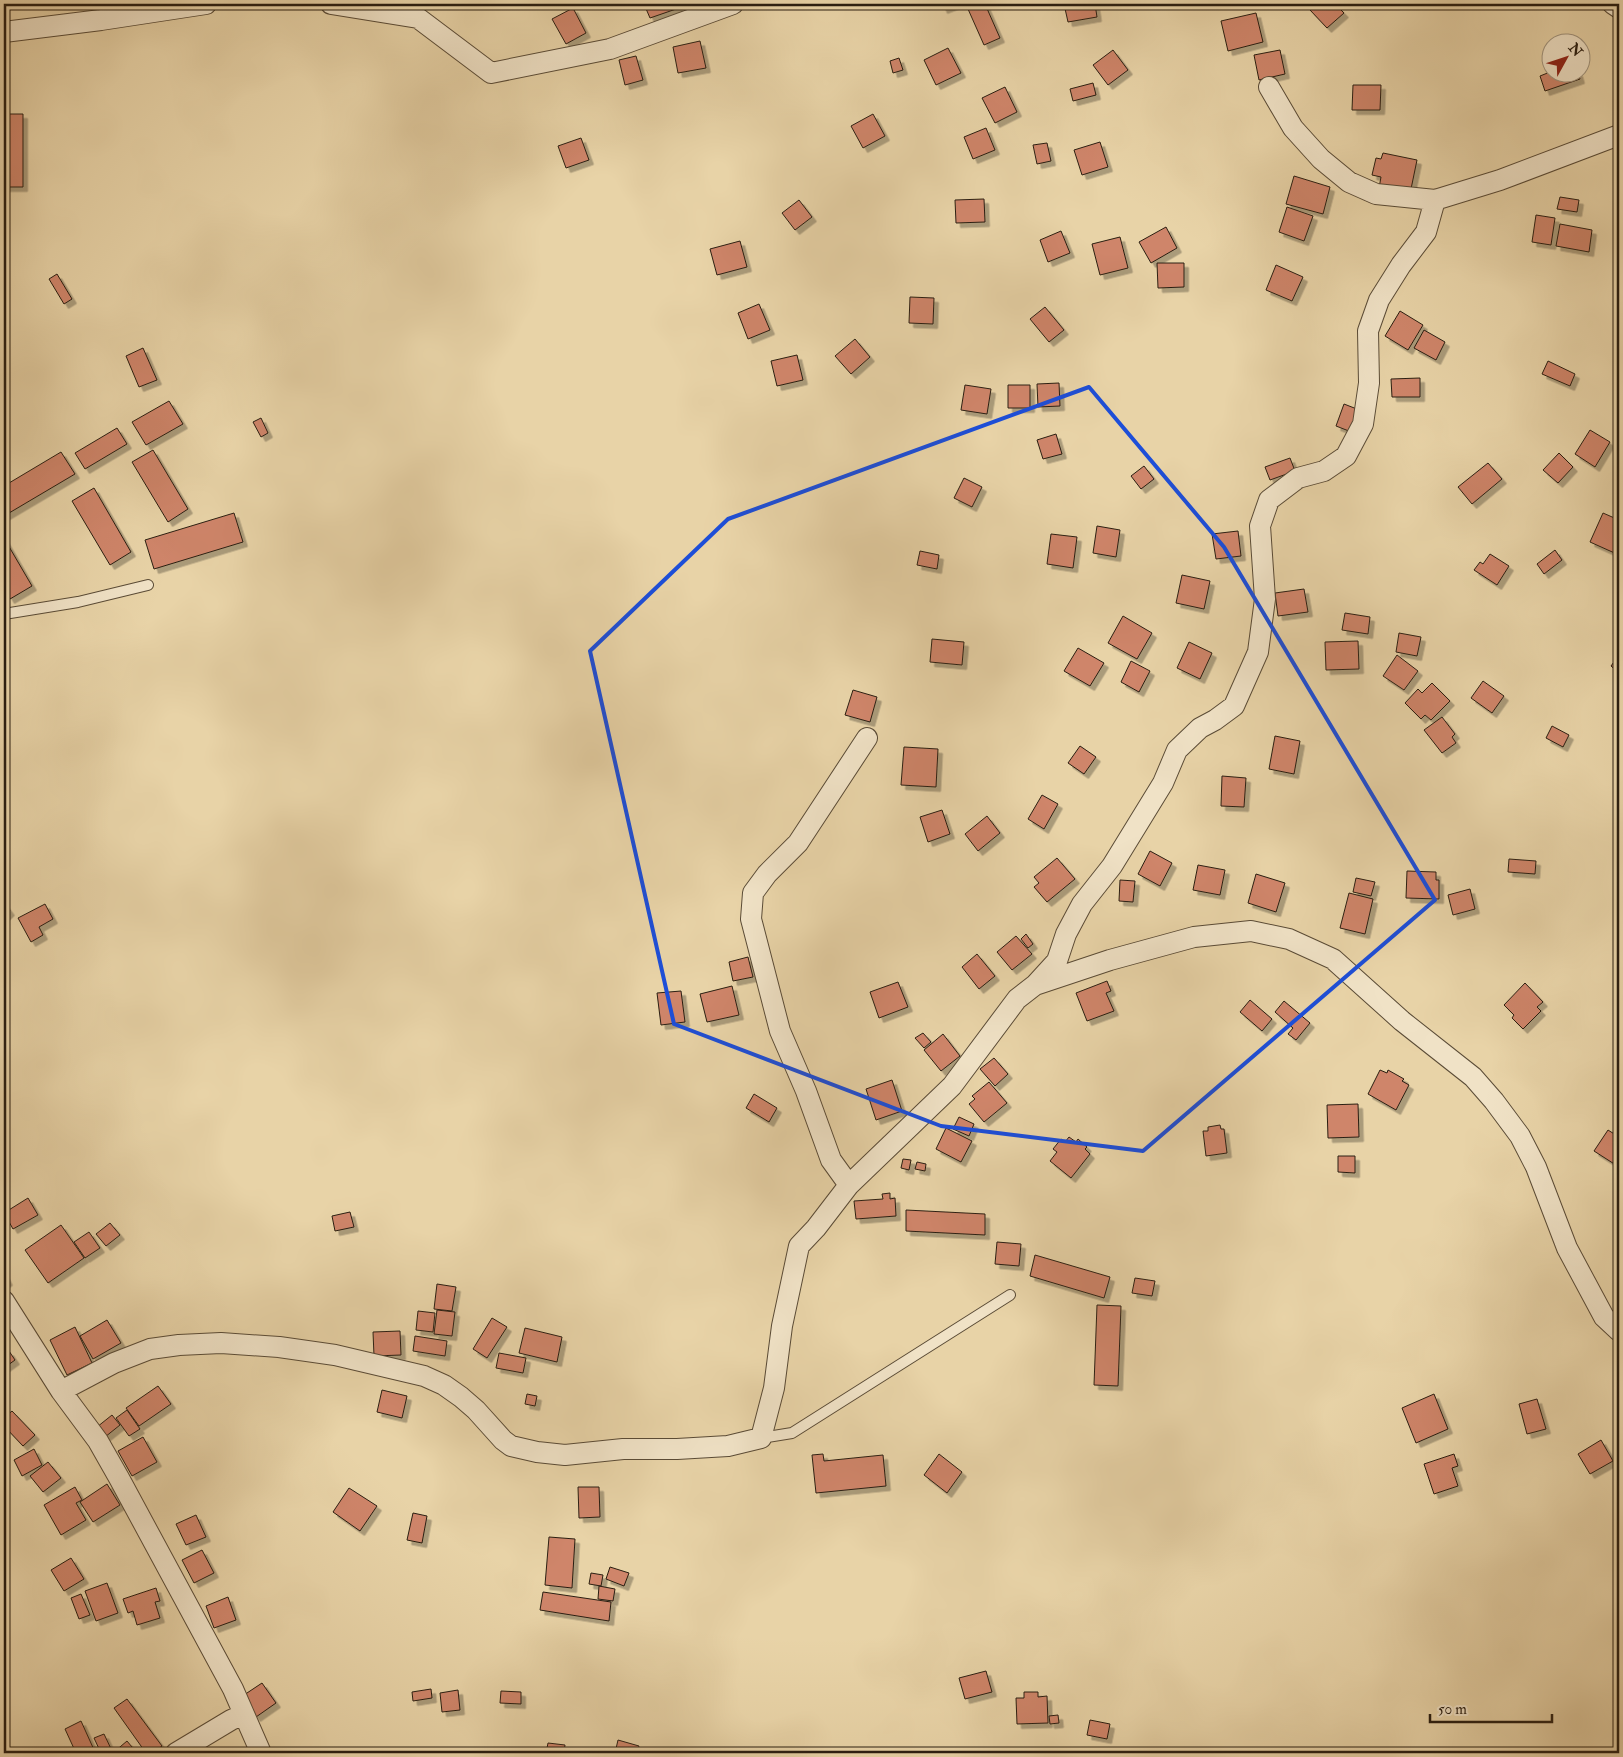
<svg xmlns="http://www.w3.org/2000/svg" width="1623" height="1757" font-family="'IM FELL Double Pica',serif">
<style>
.building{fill:#cf856a;stroke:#2a1e11;filter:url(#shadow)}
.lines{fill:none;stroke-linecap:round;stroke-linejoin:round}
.lane-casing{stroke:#5a4b36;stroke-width:12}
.street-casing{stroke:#5a4b36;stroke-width:22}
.lane{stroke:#f0e2c6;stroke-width:10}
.street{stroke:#f0e2c6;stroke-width:20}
.marked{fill:none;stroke:#1d4ed8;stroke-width:4;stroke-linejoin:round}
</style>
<defs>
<filter id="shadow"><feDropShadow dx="4.5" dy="4.5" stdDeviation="0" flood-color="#0004"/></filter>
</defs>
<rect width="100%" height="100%" fill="#e8d3a7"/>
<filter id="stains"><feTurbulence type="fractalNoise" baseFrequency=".004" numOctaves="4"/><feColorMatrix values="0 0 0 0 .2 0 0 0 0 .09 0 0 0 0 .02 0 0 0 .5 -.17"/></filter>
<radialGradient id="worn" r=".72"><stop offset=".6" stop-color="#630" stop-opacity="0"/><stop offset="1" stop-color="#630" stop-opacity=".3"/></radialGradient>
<path class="building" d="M644,4h33l2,4 -29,10z
M941,4h15l-13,5z
M980,4h5l15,34 -16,7 -16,-36z
M1064,4h31l2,13 -29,5z
M1317,4h18l9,9 -17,15 -17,-18z
M573,8l13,25 -20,11 -14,-25z
M1256,13l7,29 -35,9 -7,-30z
M700,41l6,27 -28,5 -5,-26z
M948,48l13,25 -25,12 -12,-25z
M1113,50l15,20 -20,15 -15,-20z
M1280,50l5,24 -26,6 -5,-25z
M636,56l7,24 -18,5 -6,-25z
M899,58l4,12 -10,3 -3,-12z
M1550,72h28l2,7 -35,12 -5,-15z
M1093,83l3,12 -23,6 -3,-12z
M1353,85h28l-1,25h-28z
M1005,87l12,25 -22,11 -13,-25z
M4,114h19v73h-19z
M873,114l12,22 -22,12 -12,-22z
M986,128l9,22 -22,9 -9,-22z
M581,138l8,22 -23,8 -8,-22z
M1100,142l8,25 -26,8 -8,-25z
M1047,143l4,18 -14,3 -4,-19z
M1383,153l34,7 -6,29 -32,-1 2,-11 -9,-2 4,-17 5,1z
M1294,176l36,11 -7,27 -37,-10z
M1560,197l19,3 -2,12 -20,-3z
M984,199l1,23 -29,1 -1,-23z
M799,200l13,17 -17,13 -13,-17z
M1287,207l26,9 -9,25 -25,-9z
M1536,215l19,3 -4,27 -19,-3z
M1560,224l32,6 -3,22 -33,-6z
M1166,227l11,21 -26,15 -12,-21z
M1061,231l9,22 -22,9 -8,-22z
M1120,237l8,31 -28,7 -8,-31z
M740,241l7,26 -30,8 -7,-26z
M1157,263h27v24l-26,1z
M1276,265l27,12 -11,24 -26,-11z
M57,274l15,25 -8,5 -15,-25z
M910,297l24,1 -1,26 -24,-1z
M759,304l11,26 -22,9 -10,-26z
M1045,307l19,23 -15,12 -19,-23z
M1400,311l23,14 -15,25 -23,-14z
M1424,330l21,12 -9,18 -22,-12z
M855,339l15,18 -19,17 -16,-18z
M143,348l14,32 -18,7 -13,-31z
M797,355l6,25 -26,6 -6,-25z
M1548,361l27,13 -5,12 -28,-12z
M1420,378v19h-28l-1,-18z
M1059,383l1,23 -22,1 -1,-23z
M965,385l26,4 -4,25 -26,-4z
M1008,385h22v23h-22z
M169,401l14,23 -37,21 -14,-23z
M1344,404l18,7 -8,22 -18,-7z
M261,418l7,15 -7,4 -8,-15z
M117,428l10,16 -42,25 -10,-16z
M1590,430l20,12 -15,25 -20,-13z
M1056,434l6,20 -19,5 -6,-19z
M153,450l35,59 -20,13 -36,-60z
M61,452l14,22 -71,42v-30z
M1559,453l14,14 -15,16 -15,-13z
M1290,458l5,13 -25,9 -5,-13z
M1488,463l14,16 -30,25 -14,-17z
M1144,466l10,13 -13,10 -10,-13z
M964,478l18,9 -10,20 -18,-9z
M94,488l37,64 -21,13 -38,-64z
M234,513l9,29 -89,27 -9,-29z
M1603,513l16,7v35l-29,-13z
M1097,526l23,4 -4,27 -23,-4z
M1238,531l3,25 -25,3 -4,-25z
M1051,534l26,3 -4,31 -26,-4z
M4,538l28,48 -22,13 -6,-10z
M1555,550l7,10 -18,14 -7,-10z
M920,551l19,4 -2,14 -20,-4z
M1490,554l19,12 -12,19 -23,-15 6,-8 3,2z
M1182,575l28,6 -6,28 -28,-6z
M1304,589l4,23 -30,4 -3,-23z
M1345,613l25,4 -2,17 -26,-4z
M1123,616l29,17 -15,26 -29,-16z
M1399,633l22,4 -4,19 -21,-4z
M932,639l32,3 -2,23 -32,-3z
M1358,641l1,28 -33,1 -1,-28z
M1189,642l23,11 -12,26 -23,-11z
M1078,648l26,15 -14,23 -26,-15z
M1397,655l21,16 -14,19 -21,-14z
M1619,655v18l-8,-7z
M1131,661l19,10 -11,21 -18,-10z
M1483,681l21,15 -12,17 -21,-15z
M1432,683l18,18 -19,19 -6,-5 -4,4 -16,-16 13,-14 4,4z
M853,690l24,7 -7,25 -25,-7z
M1442,717l13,17 -3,3 4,6 -14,10 -18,-23z
M1552,726l17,9 -6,12 -17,-9z
M1275,736l25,5 -6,33 -25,-5z
M1080,746l16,11 -12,17 -16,-11z
M904,747l34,2 -2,38 -35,-2z
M1222,776l24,2 -2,29 -23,-1z
M1042,795l16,9 -14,25 -16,-10z
M942,810l8,24 -22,8 -8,-25z
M987,816l13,17 -22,18 -13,-17z
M1150,851l22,12 -12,23 -22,-12z
M1057,858l18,21 -28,23 -13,-15 5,-4 -5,-6z
M1509,859l27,2 -1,13 -27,-2z
M1198,865l27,5 -5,25 -27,-5z
M1407,871l29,1v8h3v19l-33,-1z
M1256,874l29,9 -9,29 -28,-9z
M1356,878l19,4 -4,14 -18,-4z
M1120,880l15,1 -2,21 -14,-1z
M1470,889l5,20 -22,6 -5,-20z
M1349,893l24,6 -8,35 -25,-6z
M4,903l6,8 -6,6z
M45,904l8,15 -14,8 4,8 -12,7 -13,-24z
M1026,934l7,10 -5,4 -7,-9z
M1016,936l16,18 -20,16 -15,-18z
M977,954l18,22 -16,13 -17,-22z
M748,957l5,20 -20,4 -4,-19z
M1107,981l4,10 -5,2 8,18 -27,10 -11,-28z
M898,982l10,25 -29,11 -9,-26z
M1525,983l18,19 -6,5 4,4 -18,18 -11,-11 2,-3 -10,-10z
M732,986l7,29 -32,7 -7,-28z
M681,991l4,31 -24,3 -4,-32z
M1250,1000l22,19 -10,12 -22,-19z
M1284,1001l26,22 -14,17 -8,-6 5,-6 -18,-16z
M923,1033l8,9 -7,6 -9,-10z
M943,1034l17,22 -19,15 -17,-21z
M994,1058l14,16 -13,12 -15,-17z
M1380,1070l7,3 1,-3 16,9 -2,2 7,4 -13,25 -28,-16z
M892,1080l10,31 -26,9 -10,-31z
M989,1082l18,21 -23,19 -15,-18 6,-5 -3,-3z
M754,1094l23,14 -8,14 -23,-14z
M1358,1104l1,33 -31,1 -1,-33z
M959,1117l15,7 -5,12 -16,-7z
M1220,1125l1,4h3l3,24 -21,3 -3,-25h5v-4z
M946,1128l26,13 -11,21 -25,-13z
M1608,1130l11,7v30l-25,-16z
M1069,1137l7,5 2,-3 9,8 -2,2 5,5 -19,24 -21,-17 7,-9 -4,-3 8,-10 4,3z
M1338,1156h17v17l-17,-1z
M903,1159l8,1 -2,10 -8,-2z
M917,1162l9,2 -1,7 -10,-2z
M890,1193v6l5,-1 1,18 -40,3 -2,-18 29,-2 -1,-5z
M28,1198l10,17 -25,14 -9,-16z
M906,1210l79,4v21l-79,-4z
M350,1212l4,15 -19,4 -3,-15z
M110,1223l10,12 -14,11 -10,-12z
M61,1225l23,33 -36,25 -23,-33z
M89,1232l11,16 -15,10 -11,-16z
M997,1242l24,2 -2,22 -24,-2z
M1035,1255l75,22 -6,21 -74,-22z
M4,1273l4,8 -4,3z
M1135,1278l20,3 -3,15 -20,-3z
M437,1284l19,3 -4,24 -18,-2z
M1097,1305l24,1 -3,80 -24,-1z
M437,1310l18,2 -3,24 -18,-2z
M418,1311l17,2 -2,19 -17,-2z
M492,1318l15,9 -20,31 -14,-9z
M107,1320l14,23 -28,16 -13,-23z
M75,1327l17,36 -25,12 -17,-35z
M525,1328l37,9 -5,25 -38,-9z
M400,1331l1,24 -27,1 -1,-24z
M415,1336l32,5 -2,15 -32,-5z
M9,1351l6,9 -11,8v-13z
M499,1353l27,5 -3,15 -27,-5z
M158,1386l13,18 -32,22 -13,-18z
M382,1390l25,6 -5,22 -25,-6z
M527,1394l10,2 -2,10 -10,-2z
M1434,1394l14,35 -32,14 -14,-35z
M1537,1399l9,30 -19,5 -8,-30z
M127,1410l13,19 -11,7 -13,-18z
M12,1411l23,24 -12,11 -19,-20v-8z
M112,1415l8,10 -15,12 -8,-10z
M143,1437l14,25 -25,14 -14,-25z
M1601,1440l12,21 -23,13 -12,-20z
M34,1449l8,16 -20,11 -8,-16z
M823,1454l1,7 59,-6 3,31 -70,7 -4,-38z
M939,1454l23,18 -15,21 -23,-18z
M1454,1454l4,12 -6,2 6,18 -24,8 -10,-30z
M48,1462l13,16 -18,14 -13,-16z
M107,1484l13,21 -27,17 -13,-20z
M75,1487l7,13 -6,3 10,17 -25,15 -17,-30z
M578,1487h21l1,30 -21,1z
M349,1488l28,18 -17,25 -27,-19z
M413,1513l14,3 -5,27 -15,-3z
M196,1515l10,22 -20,8 -10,-21z
M549,1537l26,2 -3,49 -27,-3z
M202,1550l12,23 -20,10 -12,-23z
M71,1558l13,21 -20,12 -13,-21z
M610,1567l19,6 -5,13 -18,-7z
M591,1573l12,2 -2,11 -12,-2z
M107,1583l11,30 -22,8 -11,-30z
M599,1586l16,3 -2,12 -15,-2z
M156,1588l4,13 -5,1 5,16 -23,7 -4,-14 -5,2 -5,-14z
M543,1592l68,10 -2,19 -69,-11z
M81,1594l9,21 -11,4 -8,-21z
M228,1597l8,23 -22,8 -8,-22z
M986,1671l6,21 -27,7 -6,-21z
M262,1683l14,20 -20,14 -15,-20z
M431,1689l1,9 -19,3 -1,-9z
M458,1690l2,20 -18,2 -2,-19z
M501,1691l20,1v12l-21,-1z
M1024,1692h14v5l9,-1 1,27 -31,1 -1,-26h8z
M127,1699l35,47 -9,7h-7l-32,-45z
M1058,1715l1,8 -9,1 -1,-8z
M1090,1720l20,4 -3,15 -20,-4z
M81,1721l14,31 -3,1h-16l-11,-24z
M104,1734l9,19h-12l-7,-15z
M618,1740l21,6 -2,7h-22z
M127,1741l10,12h-22l-1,-1z
M548,1743l17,2 -1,8h-18z"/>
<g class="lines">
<g class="lane-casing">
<path id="lane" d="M4,614l74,-12 70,-17
M761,1438l31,-5 218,-138"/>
</g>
<g class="street-casing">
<path id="street" d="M331,4l87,14 73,55 119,-24 123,-45
M1613,4l6,4
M4,32l97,-12 105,-16
M1269,87l24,41 28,31 28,23 27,12 59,6
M1036,984l21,-23 9,-27 16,-30 30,-38 51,-83 14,-33 23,-22 15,-8 19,-14 24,-54 7,-53 -5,-73 9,-26 29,-22 26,-7 22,-15 17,-32 6,-41 -1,-52 11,-31 22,-35 25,-33 9,-32 65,-20 119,-45
M849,1185l-18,-25 -25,-69 -26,-60 -29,-112 2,-26 14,-19 31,-31 69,-105
M4,1301l57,90 37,50 21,37 114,211 28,64
M61,1391l53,-28 36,-14 29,-4 42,-2 58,4 56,8 89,21 20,9 17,12 15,13 27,30 8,6 26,6 28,3 58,-6h54l51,-3 33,-8 13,-50 8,-62 17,-80 17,-18 33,-43 103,-99 65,-87 18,-14 75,-25 84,-23 57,-6 38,8 44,20 69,62 71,56 21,24 26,35 16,31 31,81 37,69 15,14
M176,1753l55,-33 13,-6"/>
</g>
<use href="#lane" class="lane"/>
<use href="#street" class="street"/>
</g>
<path class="marked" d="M1089,387l135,160 211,353 -292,251 -202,-25 -267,-102 -84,-373 138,-132z"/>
<rect width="1623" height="1757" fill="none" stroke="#e8d3a7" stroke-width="20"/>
<rect x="5" y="5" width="1613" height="1747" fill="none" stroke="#2a1e11" stroke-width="2.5"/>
<rect x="10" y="10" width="1603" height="1737" fill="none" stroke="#2a1e11"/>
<g transform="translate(1566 58) rotate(50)"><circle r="24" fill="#f0e2c6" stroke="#a1947e"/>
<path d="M0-4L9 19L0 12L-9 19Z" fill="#8f2418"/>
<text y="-8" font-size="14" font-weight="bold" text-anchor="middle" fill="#2a1e11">N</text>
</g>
<path d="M1430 1714v8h122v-8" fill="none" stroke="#2a1e11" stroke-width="2.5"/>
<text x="1438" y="1714" font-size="15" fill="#2a1e11" stroke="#f0e2c6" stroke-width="4" paint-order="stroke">50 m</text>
<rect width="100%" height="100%" filter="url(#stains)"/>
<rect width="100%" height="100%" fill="url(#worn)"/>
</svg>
